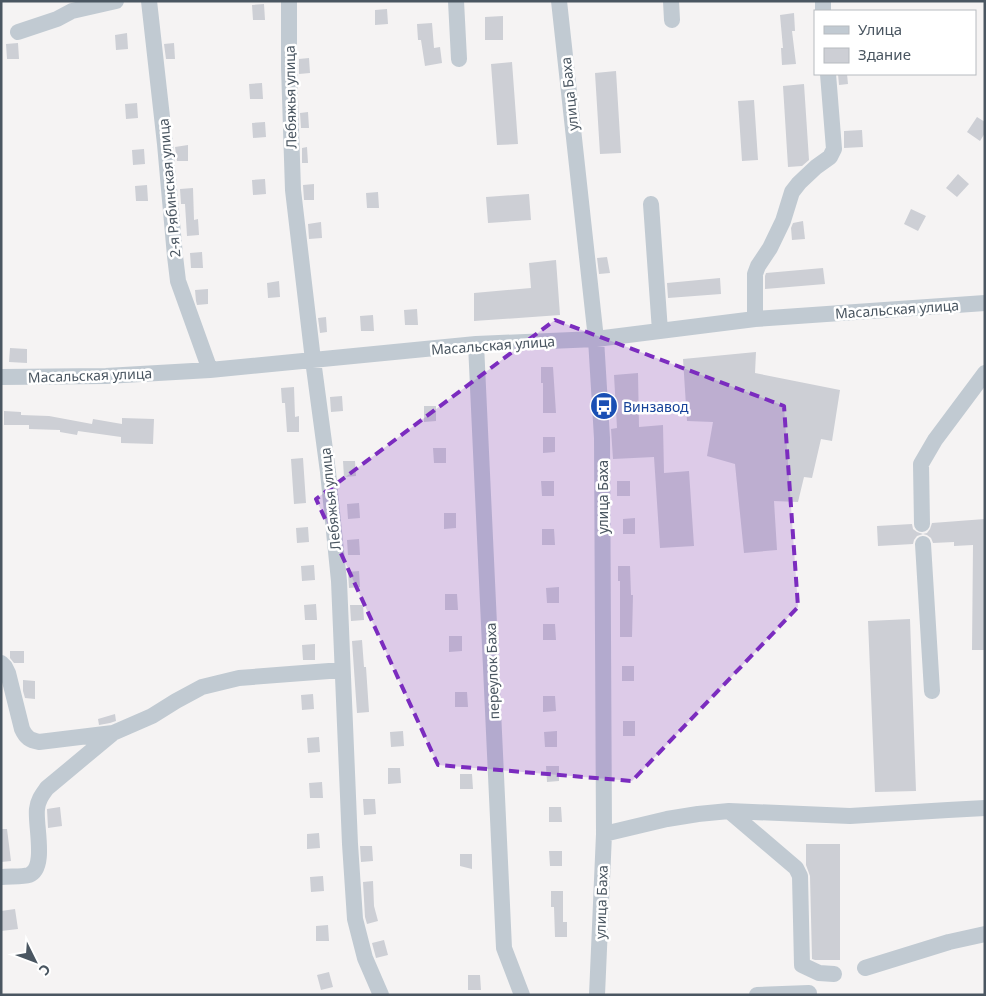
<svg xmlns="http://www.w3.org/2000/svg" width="986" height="996" font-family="'Noto Sans',sans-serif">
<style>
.building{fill:#cdcfd5}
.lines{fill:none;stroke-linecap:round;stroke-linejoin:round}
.minor{stroke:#c1cad2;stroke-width:16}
.marked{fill:#7b2cbf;fill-opacity:0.2;stroke:#7b2cbf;stroke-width:4;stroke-dasharray:10 6;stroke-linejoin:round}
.labels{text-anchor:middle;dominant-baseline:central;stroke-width:5;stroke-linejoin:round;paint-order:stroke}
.street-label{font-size:14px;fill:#4a5661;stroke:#fff}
.transit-label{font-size:14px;fill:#164399;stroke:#fff;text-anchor:start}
</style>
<rect width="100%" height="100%" fill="#f5f3f3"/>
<path class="building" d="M264,4l1,16h-12l-1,-15z
M387,9l1,15 -13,1v-15z
M794,13l1,18h-3l4,33 -14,1 -1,-17h2l-3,-33z
M503,16v24h-18v-23z
M432,23l2,25 6,-1 2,16 -17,3 -4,-26h-3l-1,-16z
M127,33l1,16 -12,1 -1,-15z
M18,43l1,16h-12l-1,-15z
M174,43l1,16h-9l-2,-15z
M309,58l1,15 -11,1v-15z
M512,62l6,82 -21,1 -6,-81z
M616,71l5,82 -21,1 -5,-81z
M838,74h9l1,10 -9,1z
M262,83l1,16h-13l-1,-15z
M804,84l5,76 -7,6 -14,1 -5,-81z
M754,100l4,60 -16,1 -4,-60z
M137,103l1,15 -12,1 -1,-15z
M308,112l1,16h-8l-1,-15z
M977,117l8,5v11l-5,8 -13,-9z
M265,122l1,15 -13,1 -1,-15z
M862,130l1,17 -19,1v-17z
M188,145v16h-11l-2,-14z
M307,147l1,16h-6v-15z
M144,149l1,15 -12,1 -1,-15z
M958,174l11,10 -12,13 -11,-9z
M265,179l1,15 -13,1 -1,-15z
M314,184v16h-10l-1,-15z
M147,185l1,16h-12l-1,-15z
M193,188l1,32 4,-1 1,16 -12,1 -2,-32h-4l-1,-15z
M378,192l1,16h-12l-1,-15z
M529,194l2,26 -43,3 -2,-26z
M911,209l15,7 -8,15 -14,-7z
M803,221l2,18 -13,1 -1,-12 2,-5z
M321,222l1,16 -13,1 -1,-15z
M202,252l1,16h-12l-1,-15z
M607,257l3,16 -11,1 -2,-16z
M556,260l4,55 -86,6v-28l57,-5 -2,-25z
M823,268l2,16 -60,5v-13l1,-3z
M720,278l1,16 -53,4 -1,-15z
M279,281l1,16 -12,1 -1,-15z
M208,289v15l-11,1 -1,-4 -1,-11z
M417,309l1,16h-13l-1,-15z
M373,315l1,16h-13l-1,-15z
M326,317l1,15 -7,1 -2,-15z
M10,348l17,1v14l-18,-1z
M756,352l-1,21 85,17 -8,51 -11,-2 -9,39 -8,-1 -6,25 -24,-1 3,49 -33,3 -9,-89 -28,-8 6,-34 -26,-1 -4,-62z
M541,367h12l3,46h-13v-30h-2z
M638,373l1,54 24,-2 1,48 25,-2 5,75 -34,2 -6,-91 -41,2 -2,-30 6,-1 -3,-53z
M294,387l1,30 4,-1v16h-12l-2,-29h-3l-1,-15z
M342,396l1,15 -12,1 -1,-15z
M424,406h12v15l-12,1z
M4,411l17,1v3l28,1 43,8 1,-5 29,5v-6l32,1 -1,25 -32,-1v-6l-43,-6 -1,4 -17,-3v-2l-31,-1v-4h-25z
M543,437h12v15l-12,1z
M433,448h13v15h-12z
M303,458l3,45 -12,1 -3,-45z
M343,461h12l1,15 -12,1z
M541,481h13v15h-12z
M617,481h13v15h-13z
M359,503l1,15 -12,1 -1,-15z
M444,513h12v15l-12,1z
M635,518v16h-12v-15z
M985,519v131h-13l1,-105 -19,1v-4l-21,1 -2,-5 -4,-3 -4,-1 -6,2 -3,4 -1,4 -35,2 -1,-20 35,-2 1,5 4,3 6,2 4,-1 3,-4 2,-6z
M308,527l1,15 -12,1 -1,-15z
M542,529h12l1,16h-13z
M359,539l1,16h-12l-1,-15z
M314,565l1,15 -13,1 -1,-15z
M618,566h12l1,29h2l-1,42h-12v-56h-2z
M359,571l1,16 -11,1 -1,-16z
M559,587v16h-12l-1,-15z
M445,594h12l1,16h-13z
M316,604l1,16h-12l-1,-15z
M350,605h13l1,15 -13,1z
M910,619l6,172 -41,1 -7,-171z
M543,624h12l1,16h-13z
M449,636h13v15l-13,1z
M362,640l2,27h2l3,45 -12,1 -5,-72z
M315,644v16h-12l-1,-15z
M10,651h14v12h-10l-4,-5z
M622,666h12v15h-12z
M23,680l12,1v18l-10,-1 -2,-7z
M455,692h12l1,15h-13z
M313,694l1,15 -12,1 -1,-15z
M543,696h12l1,15 -13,1z
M115,714l1,7 -6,2 -11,2 -1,-6z
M623,721h12v15h-12z
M403,731l1,15 -13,1 -1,-15z
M557,731v16h-12l-1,-15z
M319,737l1,15 -12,1 -1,-15z
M546,766h13v15l-12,1z
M388,768h12l1,15 -13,1z
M460,774h12l1,15h-13z
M322,782l1,16h-13l-1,-15z
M363,799h12l1,15 -12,1z
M60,807l2,19 -14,2 -1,-19z
M549,807h12l1,15h-13z
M1,829h6l4,32 -10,1z
M319,833l1,15 -13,1v-15z
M806,844h34v116h-25l-3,-1 -2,-83 -4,-11z
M360,846h12l1,15 -12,1z
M549,851h13v15h-12z
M460,854h12v15l-12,-3z
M323,876l1,15 -13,1 -1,-15z
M373,881l1,25 4,15 -11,3 -2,-7 -2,-35z
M551,891h12v31h4v15h-12l-1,-30h-3z
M15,909l3,20 -17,2v-20z
M328,925l1,16h-13v-15z
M384,940l4,15 -12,3 -4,-15z
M329,972l4,15 -12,3 -4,-15z
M468,975h12l1,15h-13z"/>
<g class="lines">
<path class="minor" d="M149,1l16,143 10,112 3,25 32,89
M289,1v66l4,123 20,170 15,112 11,109 11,263 5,75 10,39 16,37
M456,1l3,58
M559,1l37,338 6,99 2,396 -7,161
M671,1l1,19
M823,11v-10
M18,32l39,-13 15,-8 44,-10
M651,204l9,127
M755,319v-45l3,-8 12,-18 13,-27 9,-29 7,-9 17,-16 14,-10 4,-8 -6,-75
M476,344l28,604 18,47
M1,377l105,-1 104,-6 266,-26 120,-5 159,-20 230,-16
M922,524l-1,-60 14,-24 50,-67
M923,544l9,147
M1,663l4,4 3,6 14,56c4,9 8,11 17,13l74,-9
M729,811l67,57 4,8 2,89 17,8 15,1
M604,834l63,-15 31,-5 31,-3 121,5 98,-6 37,-2
M1,877c7,-1 22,0 28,-2 18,-7 6,-50 8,-66 1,-9 5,-14 10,-21l66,-55 39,-17 24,-15 26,-14 37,-9 103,-8
M865,968l84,-26 36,-8
M757,995l52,-2"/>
</g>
<path class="marked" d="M555,320l229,86 14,201 -166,174 -194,-16 -122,-266z"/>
<defs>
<g id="bus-disc" transform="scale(1.4375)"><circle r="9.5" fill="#1a4fb4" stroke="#fff"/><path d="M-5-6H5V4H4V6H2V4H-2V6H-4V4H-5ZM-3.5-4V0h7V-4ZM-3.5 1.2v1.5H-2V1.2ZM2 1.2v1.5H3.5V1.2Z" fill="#fff"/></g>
</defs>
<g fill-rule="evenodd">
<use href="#bus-disc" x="604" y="406"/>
</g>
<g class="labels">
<g class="street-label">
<text transform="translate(569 94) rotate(-96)">улица Баха</text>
<text transform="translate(290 97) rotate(-91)">Лебяжья улица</text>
<text transform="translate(169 188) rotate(-95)">2-я Рябинская улица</text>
<text transform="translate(897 309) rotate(-4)">Масальская улица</text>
<text transform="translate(493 345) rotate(-4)">Масальская улица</text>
<text transform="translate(90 375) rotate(-2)">Масальская улица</text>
<text transform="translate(602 497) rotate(-90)">улица Баха</text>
<text transform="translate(330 499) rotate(-96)">Лебяжья улица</text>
<text transform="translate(492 671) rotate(-92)">переулок Баха</text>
<text transform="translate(601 902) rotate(-88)">улица Баха</text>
</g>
<g class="transit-label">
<text x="623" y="406">Винзавод</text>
</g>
</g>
<rect width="986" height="996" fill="none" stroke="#4a5661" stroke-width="5"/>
<rect x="814" y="10" width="162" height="65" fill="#ffffff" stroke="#b7bbc0"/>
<rect x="824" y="26" width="25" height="8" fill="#c1cad2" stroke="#b7bbc0"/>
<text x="858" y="35" font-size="15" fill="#4a5661">Улица</text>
<rect x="824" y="48" width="25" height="15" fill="#cdcfd5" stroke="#b7bbc0"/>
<text x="858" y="60" font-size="15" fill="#4a5661">Здание</text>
<g transform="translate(35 961) rotate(132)" stroke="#ffffff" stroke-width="4" paint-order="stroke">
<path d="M0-4L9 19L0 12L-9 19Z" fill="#4a5661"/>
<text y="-8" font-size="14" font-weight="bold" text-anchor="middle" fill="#4a5661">С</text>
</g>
</svg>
